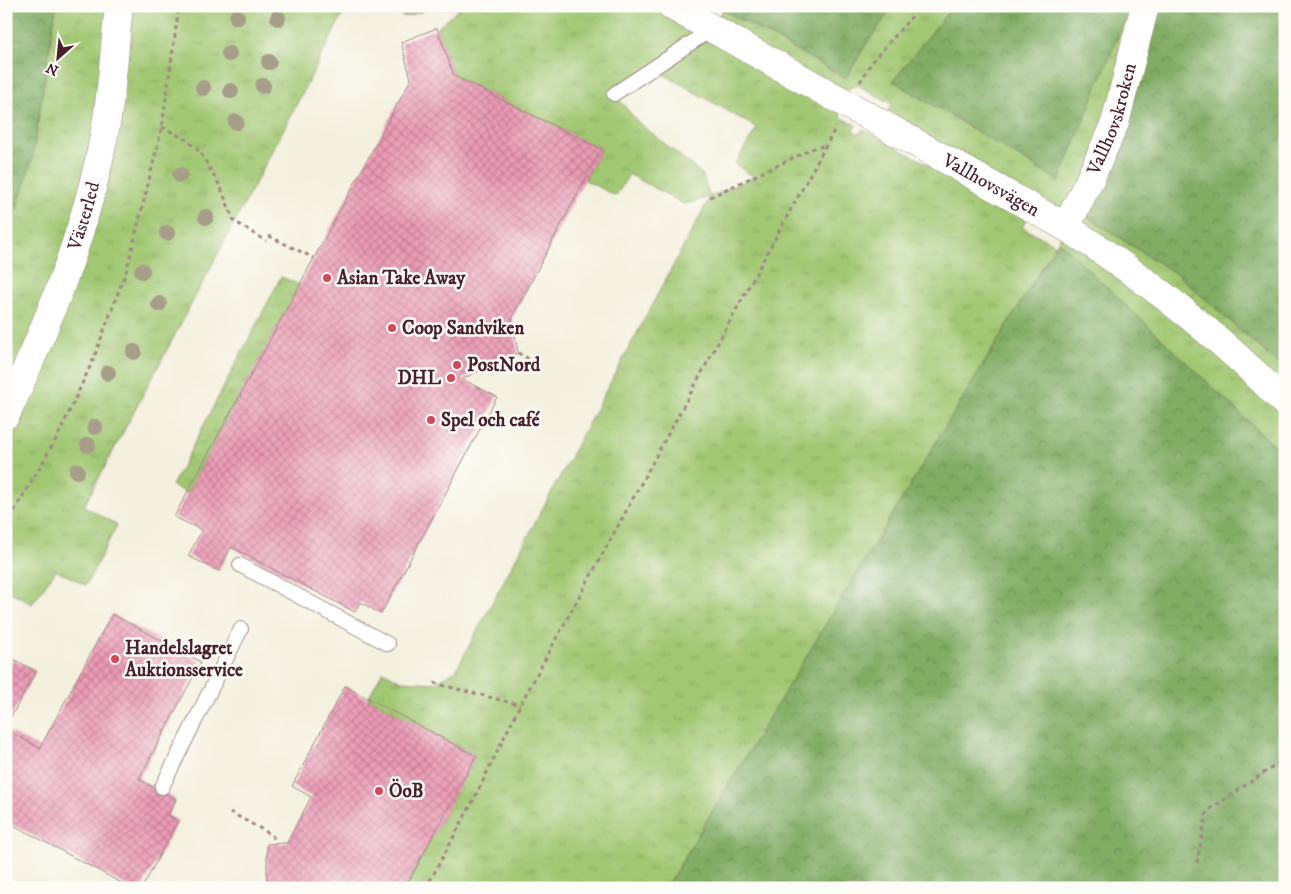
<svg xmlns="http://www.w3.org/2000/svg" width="1291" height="894" font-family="'IM FELL DW Pica',serif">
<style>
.grass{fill:url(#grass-tufts);stroke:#76734e;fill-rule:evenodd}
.forest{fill:url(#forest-crowns);stroke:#656648}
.building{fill:url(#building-cross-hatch)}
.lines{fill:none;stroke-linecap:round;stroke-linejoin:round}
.service-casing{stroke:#9f8884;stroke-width:16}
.minor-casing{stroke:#9f8884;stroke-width:29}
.tertiary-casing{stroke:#9f8884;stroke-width:29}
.path{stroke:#9f8884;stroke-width:3;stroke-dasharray:4 4;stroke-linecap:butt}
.service{stroke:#fff;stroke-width:14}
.minor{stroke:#fff;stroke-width:28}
.tertiary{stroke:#fff;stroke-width:28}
.tree{fill:#a79e89}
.poi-dot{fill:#d1495b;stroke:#fdfcf7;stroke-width:2}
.labels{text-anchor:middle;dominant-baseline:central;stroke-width:5;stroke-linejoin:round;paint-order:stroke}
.street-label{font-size:19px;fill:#4a1f2b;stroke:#fdfcf7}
.poi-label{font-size:19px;font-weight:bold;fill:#4a1f2b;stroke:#fdfcf7;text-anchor:start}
</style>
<defs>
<pattern id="grass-tufts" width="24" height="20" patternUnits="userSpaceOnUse" patternTransform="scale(1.25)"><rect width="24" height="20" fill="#a1c772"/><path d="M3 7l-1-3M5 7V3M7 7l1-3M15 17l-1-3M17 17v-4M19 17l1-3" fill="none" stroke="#8caa63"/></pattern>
<pattern id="forest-crowns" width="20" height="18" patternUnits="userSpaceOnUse" patternTransform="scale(1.25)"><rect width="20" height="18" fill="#80ac64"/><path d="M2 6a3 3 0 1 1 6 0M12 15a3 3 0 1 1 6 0" fill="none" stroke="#6b8b53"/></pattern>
<pattern id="building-cross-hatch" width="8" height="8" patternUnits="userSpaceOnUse" patternTransform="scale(1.25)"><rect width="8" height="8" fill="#ec9bb6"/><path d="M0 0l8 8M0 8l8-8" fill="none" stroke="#c17e94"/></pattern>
</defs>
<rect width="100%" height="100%" fill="#fdfcf7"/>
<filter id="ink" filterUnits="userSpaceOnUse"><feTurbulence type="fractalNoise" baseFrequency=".02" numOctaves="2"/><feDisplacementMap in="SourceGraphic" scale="10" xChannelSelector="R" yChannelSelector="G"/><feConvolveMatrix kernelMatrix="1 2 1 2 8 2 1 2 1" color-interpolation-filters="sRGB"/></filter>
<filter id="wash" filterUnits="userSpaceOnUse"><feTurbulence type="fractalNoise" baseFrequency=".0096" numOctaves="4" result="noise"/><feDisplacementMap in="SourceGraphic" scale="20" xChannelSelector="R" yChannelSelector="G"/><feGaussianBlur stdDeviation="1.12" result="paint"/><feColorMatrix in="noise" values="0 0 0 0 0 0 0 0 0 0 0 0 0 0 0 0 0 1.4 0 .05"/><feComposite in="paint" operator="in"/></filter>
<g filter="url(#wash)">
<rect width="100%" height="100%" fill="#f4f0de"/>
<path class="grass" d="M56,6h291c-85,168 -175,333 -263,500l33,19 -31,60 -30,-15 -24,34 -26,-15v-347l26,-83z
M383,6h289l40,22 11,-18 123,68 17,-29 30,-43h60l-60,75 166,100 71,-175h15l-70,203 103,66 107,95v86l-227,-215 8,-13 -186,-103 12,-21 -34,-19 -29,10 13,23 14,7 -3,6 6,3 4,-5 164,89 -5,9 34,18 -390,643h-261l71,-132 -108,-58 15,-27 18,10 33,2 22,-13 254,-473 -26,7 -55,-30 -13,22 -31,-16 16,-31 -147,-73 -17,-48 23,-20 -31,1 -24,8zM653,68l104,60 -22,36 19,13 -44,20 -8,-23 -64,-52 -24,-28z
M281,277l19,8 -113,208 -15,-7z"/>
<path class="forest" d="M6,6h50l-24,153 -26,83z
M716,6h177l-30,43 -17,29z
M953,6h177l-71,175 -166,-100z
M1145,6h140v364l-107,-95 -103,-66z
M1058,241l227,215v432h-619z"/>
<g id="blocks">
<path class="building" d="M437,28l17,48 147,73 -89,169 6,35 -56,26 35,18 -116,217 -21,-12 -5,10 -124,-65 -12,24 -31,-15 14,-26 -28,-13 237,-438 -10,-37z
M112,614l89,48 -62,117 14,8 5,8 9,-1 9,5 -8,16 10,6 -36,67h-11l-125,-67v-91l34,18z
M13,659l23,12 -30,55v-55z
M345,686l131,70 -71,132h-138v-44l20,-1 24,-46 -19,-11z"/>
</g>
</g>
<g filter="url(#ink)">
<use href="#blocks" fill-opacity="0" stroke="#9f8884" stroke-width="1"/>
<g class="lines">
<g class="service-casing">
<path id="service" d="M614,94l98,-65
M240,565l148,79
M162,787l79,-158"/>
</g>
<g class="minor-casing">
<g id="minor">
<path id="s1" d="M1066,227l25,-50 24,-54 30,-117"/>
</g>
</g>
<g class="tertiary-casing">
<g id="tertiary">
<path id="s2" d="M672,6l394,221c79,51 153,108 219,176"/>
<path id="s3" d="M6,415c44,-96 86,-197 102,-303 5,-35 7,-70 11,-106"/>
</g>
</g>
<path class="path" d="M860,82l12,-20 49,-56
M162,127l25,13 13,12 21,36 13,33 32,20
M710,197l104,-49 10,-2
M269,236l45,22
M518,353l22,12
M6,525l52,-89 35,-76 34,-91 35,-142 17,-121
M434,683l86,22
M230,812l42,23 4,8
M1197,863l10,-52 78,-52
M426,888l47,-87 47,-96 316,-578"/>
<use href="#service" class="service"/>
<use href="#minor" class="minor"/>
<use href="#tertiary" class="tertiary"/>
</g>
<g class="tree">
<circle cx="237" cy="17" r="8"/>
<circle cx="278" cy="18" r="8"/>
<circle cx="229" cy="54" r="8"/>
<circle cx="269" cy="62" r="8"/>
<circle cx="263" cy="86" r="8"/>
<circle cx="203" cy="88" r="8"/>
<circle cx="231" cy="91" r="8"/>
<circle cx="236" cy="122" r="8"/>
<circle cx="180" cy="175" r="8"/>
<circle cx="206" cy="217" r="8"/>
<circle cx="167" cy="233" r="8"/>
<circle cx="142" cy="271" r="8"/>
<circle cx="159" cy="304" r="8"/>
<circle cx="134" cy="352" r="8"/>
<circle cx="108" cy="373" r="8"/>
<circle cx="95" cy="427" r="8"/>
<circle cx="88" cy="445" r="8"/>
<circle cx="77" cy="471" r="8"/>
</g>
</g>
<g class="poi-dot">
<circle cx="327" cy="278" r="5"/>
<circle cx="392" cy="328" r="5"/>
<circle cx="457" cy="365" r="5"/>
<circle cx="451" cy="378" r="5"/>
<circle cx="431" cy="420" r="5"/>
<circle cx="115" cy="659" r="5"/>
<circle cx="379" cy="791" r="5"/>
</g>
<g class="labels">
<g class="street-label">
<text stroke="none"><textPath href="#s1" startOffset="118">Vallhovskroken</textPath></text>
<text stroke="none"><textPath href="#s2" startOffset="366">Vallhovsvägen</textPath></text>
<text stroke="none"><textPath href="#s3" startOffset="214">Västerled</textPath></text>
</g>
<g class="poi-label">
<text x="337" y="278">Asian Take Away</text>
<text x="402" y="328">Coop Sandviken</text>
<text x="467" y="365">PostNord</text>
<text x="441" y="378" text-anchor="end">DHL</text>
<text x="441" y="420">Spel och café</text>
<text x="125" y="648">Handelslagret<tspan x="125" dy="22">Auktionsservice</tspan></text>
<text x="389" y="791">ÖoB</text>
</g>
</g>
<rect width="1291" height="894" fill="none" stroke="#fdfcf7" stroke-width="25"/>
<g transform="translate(58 58) rotate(207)" stroke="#fdfcf7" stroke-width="4" paint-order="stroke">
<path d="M0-4L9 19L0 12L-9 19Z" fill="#4a1f2b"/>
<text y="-8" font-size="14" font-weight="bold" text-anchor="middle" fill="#4a1f2b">N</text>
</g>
</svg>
